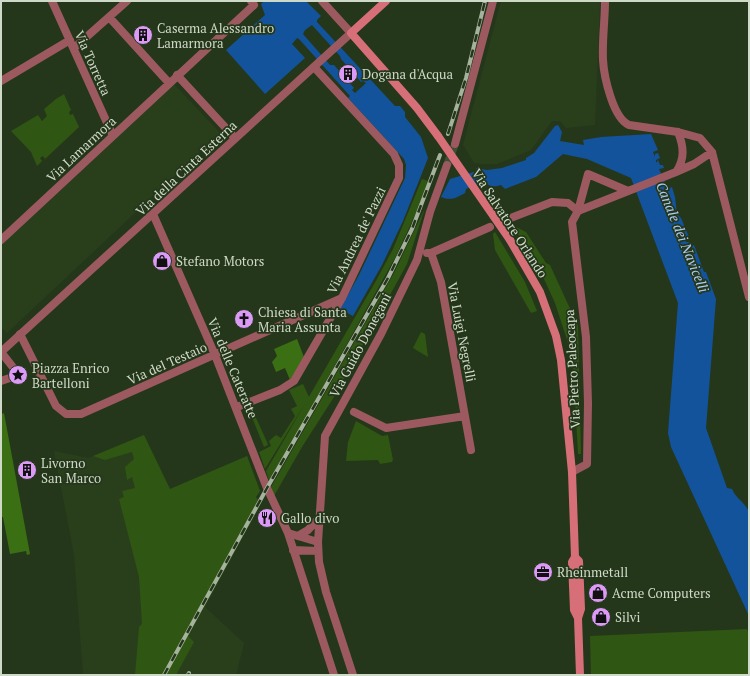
<svg xmlns="http://www.w3.org/2000/svg" width="750" height="676" font-family="'PT Serif',serif">
<style>
.built{fill:#293f1c}
.green{fill:#2f5612}
.forest{fill:#3b6f13}
.water{fill:#13539b;fill-rule:evenodd}
.lines{fill:none;stroke-linecap:round;stroke-linejoin:round}
.minor-tunnel{stroke:#3e4f35;stroke-width:8;stroke-dasharray:8 4;stroke-linecap:butt}
.minor{stroke:#9c5a60;stroke-width:8}
.tertiary{stroke:#9c5a60;stroke-width:8}
.secondary{stroke:#d76f79;stroke-width:8}
.rail-casing{stroke:#a5b29e;stroke-width:4}
.rail{stroke:#25371b;stroke-width:2.5;stroke-dasharray:8;stroke-linecap:butt}
.secondary-bridge{stroke:#d76f79;stroke-width:8}
.labels{text-anchor:middle;dominant-baseline:central;stroke-width:3.5;stroke-linejoin:round;paint-order:stroke}
.poi-label{font-size:13px;fill:#ced9c8;stroke:#25371b;text-anchor:start}
.street-label{font-size:13px;fill:#ced9c8;stroke:#25371b}
.water-label{font-size:14px;font-style:italic;fill:#abc9f1;stroke:#25371b}
</style>
<rect width="100%" height="100%" fill="#25371b"/>
<path class="built" d="M501,1h99l-5,124 -29,3 -6,-7h-8l-21,29 -34,14h-16l-7,-1 -11,-18z
M172,82l48,51 -213,200 -6,-6v-83z
M144,435l26,54 77,-33 13,35 -4,6 2,3 -2,4 2,5 -53,98 39,36 -8,32h-153l-9,-120 -20,-104 34,7z"/>
<path class="green" d="M64,94l7,16 -2,2 1,3 3,-1 6,13 -34,32 -2,-3 -3,2 2,3 -5,5 -6,-14 -20,-21 27,-16 4,6 5,-5 -3,-7 12,-10z
M422,179l6,2 -1,8 -31,67 -125,224h-2l-3,-9 111,-192 16,-30z
M425,208l-18,56 -73,133 -32,50 -28,49 -3,-9 123,-214z
M512,225l14,7 20,31 4,2 28,61 3,128h-3l-5,-91 -4,-17 -14,-43 -16,-35z
M495,232l30,50 12,29 -6,2 -36,-63 -2,-16z
M421,332l4,2 3,23 -15,-9z
M303,384l6,13 -44,72 -6,-17 12,-6 -2,-5 7,-6 5,3 14,-22 -4,-7 6,-3 -8,-16z
M252,409l15,33 1,3 -4,2 -15,-37z
M356,421l26,15 6,-1 5,25 -1,2 -12,2 -2,-4 -32,1 2,-19z
M144,435l26,54 77,-33 13,35 -4,6 2,3 -2,4 2,5 -70,127 6,6 -18,33h-41l4,-48 3,-3 -3,-47 -20,-78 5,-2 -2,-6 13,-3 -3,-11 -5,3 -2,-13 9,-8 -2,-7 -27,8 -12,-4z
M747,629l2,5v41h-158l-1,-39z"/>
<path class="forest" d="M297,339l8,21 -15,20 -5,-12 -9,4 -4,-10 5,-6 -3,-7z
M1,411l1,3 2,-1 26,141 -3,1 -1,-4 -16,3 -7,-37h-2z"/>
<path class="water" d="M264,1h42l15,15 -4,4v2l78,84h5l5,6v5l16,20 7,21 -25,63 -21,44 -29,51 -13,-7 19,-34 46,-97 1,-13 -2,-6 -56,-61 2,-2 -51,-57 -2,-1 -5,6 13,14 -40,36 -39,-44 39,-35 -4,-11zM312,25l28,31 1,3 20,23 2,-1 3,2 -11,10 -3,-3 2,-2 -20,-23h-4l-27,-31 2,-4z
M558,125l4,7 -2,9 24,4 -1,-5 18,-3 50,-3 7,16 -5,2 2,5v-3l3,-1 2,5 -4,2v3l2,-3 2,5h3l1,3 -5,1 9,20 4,-2 3,10 2,17 4,4 8,19 -4,2 1,3h3l2,4 3,-1 10,27h2l10,27 -10,129 21,60 5,1c4,10 13,13 17,23v104l-78,-169 -3,-14 10,-130 -47,-125 -44,-19 -24,-5 -27,23 -31,12 -4,-4c-7,2 -11,2 -16,-3l-19,7 -1,4c-9,5 -14,8 -24,4l9,-18 27,-8 -1,-3 11,2 15,-2 24,-8v-2l8,-5 21,-27z"/>
<g class="lines">
<path class="minor-tunnel" d="M447,165l8,-21"/>
<path class="minor" d="M52,1l61,135
M322,1l29,32
M605,1c0,19 -3,40 -2,59 1,17 10,58 26,65l49,7 22,6 12,14 37,145
M109,17l60,66
M74,48l53,-47
M177,75l58,63
M1,81l69,-41
M455,144l38,-143
M676,172l18,-8 18,-12
M578,211l98,-39c9,-13 8,-25 2,-40
M153,214l62,141 52,133 21,45 46,142
M508,219l44,-17 16,1 10,8
M1,240l253,-235 -3,-4
M427,253h4l59,-26
M431,253l10,29 30,168
M20,334l36,72 10,8h15l261,-116
M1,352l18,23 -18,6
M237,407l43,-17 14,-9 48,-83 57,-120v-13l-5,-11 -80,-87
M354,412l32,16 79,-12
M572,472l15,-8 1,-61 -2,-66 -14,-115 6,-11 10,-37 40,17
M288,533l30,9
M298,536l10,-6 12,-13
M293,550l25,1
M353,675l-27,-83 -7,-30 -1,-20 7,-106 56,-102 36,-74 13,-48 17,-47"/>
<path class="tertiary" d="M1,352l350,-319"/>
<path class="secondary" d="M386,1l-35,32 66,75 21,28
M510,240l30,52 16,44 5,24 11,112 3,85 -3,5 2,48 4,8
M575,557l4,4 2,48 -3,9 2,57"/>
<g class="rail-casing">
<path id="rail" d="M448,134l18,-56 19,-77
M164,675l103,-187 121,-210 24,-49 28,-74
M188,675l1,-2"/>
</g>
<use href="#rail" class="rail"/>
<path class="secondary-bridge" d="M438,136l72,104"/>
</g>
<defs>
<g id="building-disc" transform="scale(1)"><circle r="9.5" fill="#da9af6" stroke="#25371b"/><path d="M-4-6H4V6H1V3H-1V6H-4ZM-2.5-4.3h1.7v1.8h-1.7ZM.8-4.3h1.7v1.8H.8ZM-2.5-1h1.7V.8h-1.7ZM.8-1h1.7V.8H.8Z" fill="#111"/></g>
<g id="shop-disc" transform="scale(1)"><circle r="9.5" fill="#da9af6" stroke="#25371b"/><path d="M-5-2.5h2.3a2.7 3.5 0 0 1 5.4 0H5L5.5 6h-11ZM-1.5-2.5h3a1.5 2.3 0 0 0-3 0Z" fill="#111"/></g>
<g id="church-disc" transform="scale(1)"><circle r="9.5" fill="#da9af6" stroke="#25371b"/><path d="M-1.2-6h2.4v3.5h3.3v2.4h-3.3V6h-2.4V-.1h-3.3v-2.4h3.3Z" fill="#111"/></g>
<g id="sight-disc" transform="scale(1)"><circle r="9.5" fill="#da9af6" stroke="#25371b"/><path d="M0-6L1.8-2.2L6-1.7L2.9 1.2L3.7 5.4L0 3.3L-3.7 5.4L-2.9 1.2L-6-1.7L-1.8-2.2Z" fill="#111"/></g>
<g id="restaurant-disc" transform="scale(1)"><circle r="9.5" fill="#da9af6" stroke="#25371b"/><path d="M-5-6h1v4h1v-4h1v4h1v-4h1v5L-1.5 .5V6h-2V.5L-5-1ZM5-6V6H3V1.5H1.5Q1.5-4 5-6Z" fill="#111"/></g>
<g id="office-disc" transform="scale(1)"><circle r="9.5" fill="#da9af6" stroke="#25371b"/><path d="M-6-3h4V-5.5h4V-3h4V5H-6ZM-1-4.5V-3h2v-1.5ZM-6 0V1H6V0Z" fill="#111"/></g>
</defs>
<g fill-rule="evenodd">
<use href="#building-disc" x="143" y="35"/>
<use href="#building-disc" x="348" y="74"/>
<use href="#shop-disc" x="162" y="261"/>
<use href="#church-disc" x="244" y="319"/>
<use href="#sight-disc" x="18" y="375"/>
<use href="#building-disc" x="27" y="470"/>
<use href="#restaurant-disc" x="267" y="518"/>
<use href="#office-disc" x="543" y="572"/>
<use href="#shop-disc" x="598" y="593"/>
<use href="#shop-disc" x="601" y="617"/>
</g>
<g class="labels">
<g class="poi-label">
<text x="157" y="28">Caserma Alessandro<tspan x="157" dy="15">Lamarmora</tspan></text>
<text x="362" y="74">Dogana d'Acqua</text>
<text x="176" y="261">Stefano Motors</text>
<text x="258" y="312">Chiesa di Santa<tspan x="258" dy="15">Maria Assunta</tspan></text>
<text x="32" y="368">Piazza Enrico<tspan x="32" dy="15">Bartelloni</tspan></text>
<text x="41" y="463">Livorno<tspan x="41" dy="15">San Marco</tspan></text>
<text x="281" y="518">Gallo divo</text>
<text x="557" y="572">Rheinmetall</text>
<text x="612" y="593">Acme Computers</text>
<text x="615" y="617">Silvi</text>
</g>
<g class="street-label">
<text transform="translate(93 63) rotate(66)">Via Torretta</text>
<text transform="translate(81 149) rotate(-43)">Via Lamarmora</text>
<text transform="translate(186 168) rotate(-43)">Via della Cinta Esterna</text>
<text transform="translate(510 223) rotate(57)">Via Salvatore Orlando</text>
<text transform="translate(356 240) rotate(-64)">Via Andrea de' Pazzi</text>
<text transform="translate(462 332) rotate(79)">Via Luigi Negrelli</text>
<text transform="translate(360 345) rotate(-62)">Via Guido Donegani</text>
<text transform="translate(167 363) rotate(-24)">Via del Testaio</text>
<text transform="translate(233 368) rotate(67)">Via delle Cateratte</text>
<text transform="translate(572 369) rotate(-93)">Via Pietro Paleocapa</text>
</g>
<g class="water-label">
<text transform="translate(683 237) rotate(68)">Canale dei Navicelli</text>
</g>
</g>
<rect width="750" height="676" fill="none" stroke="#ced9c8" stroke-width="4"/>
</svg>
